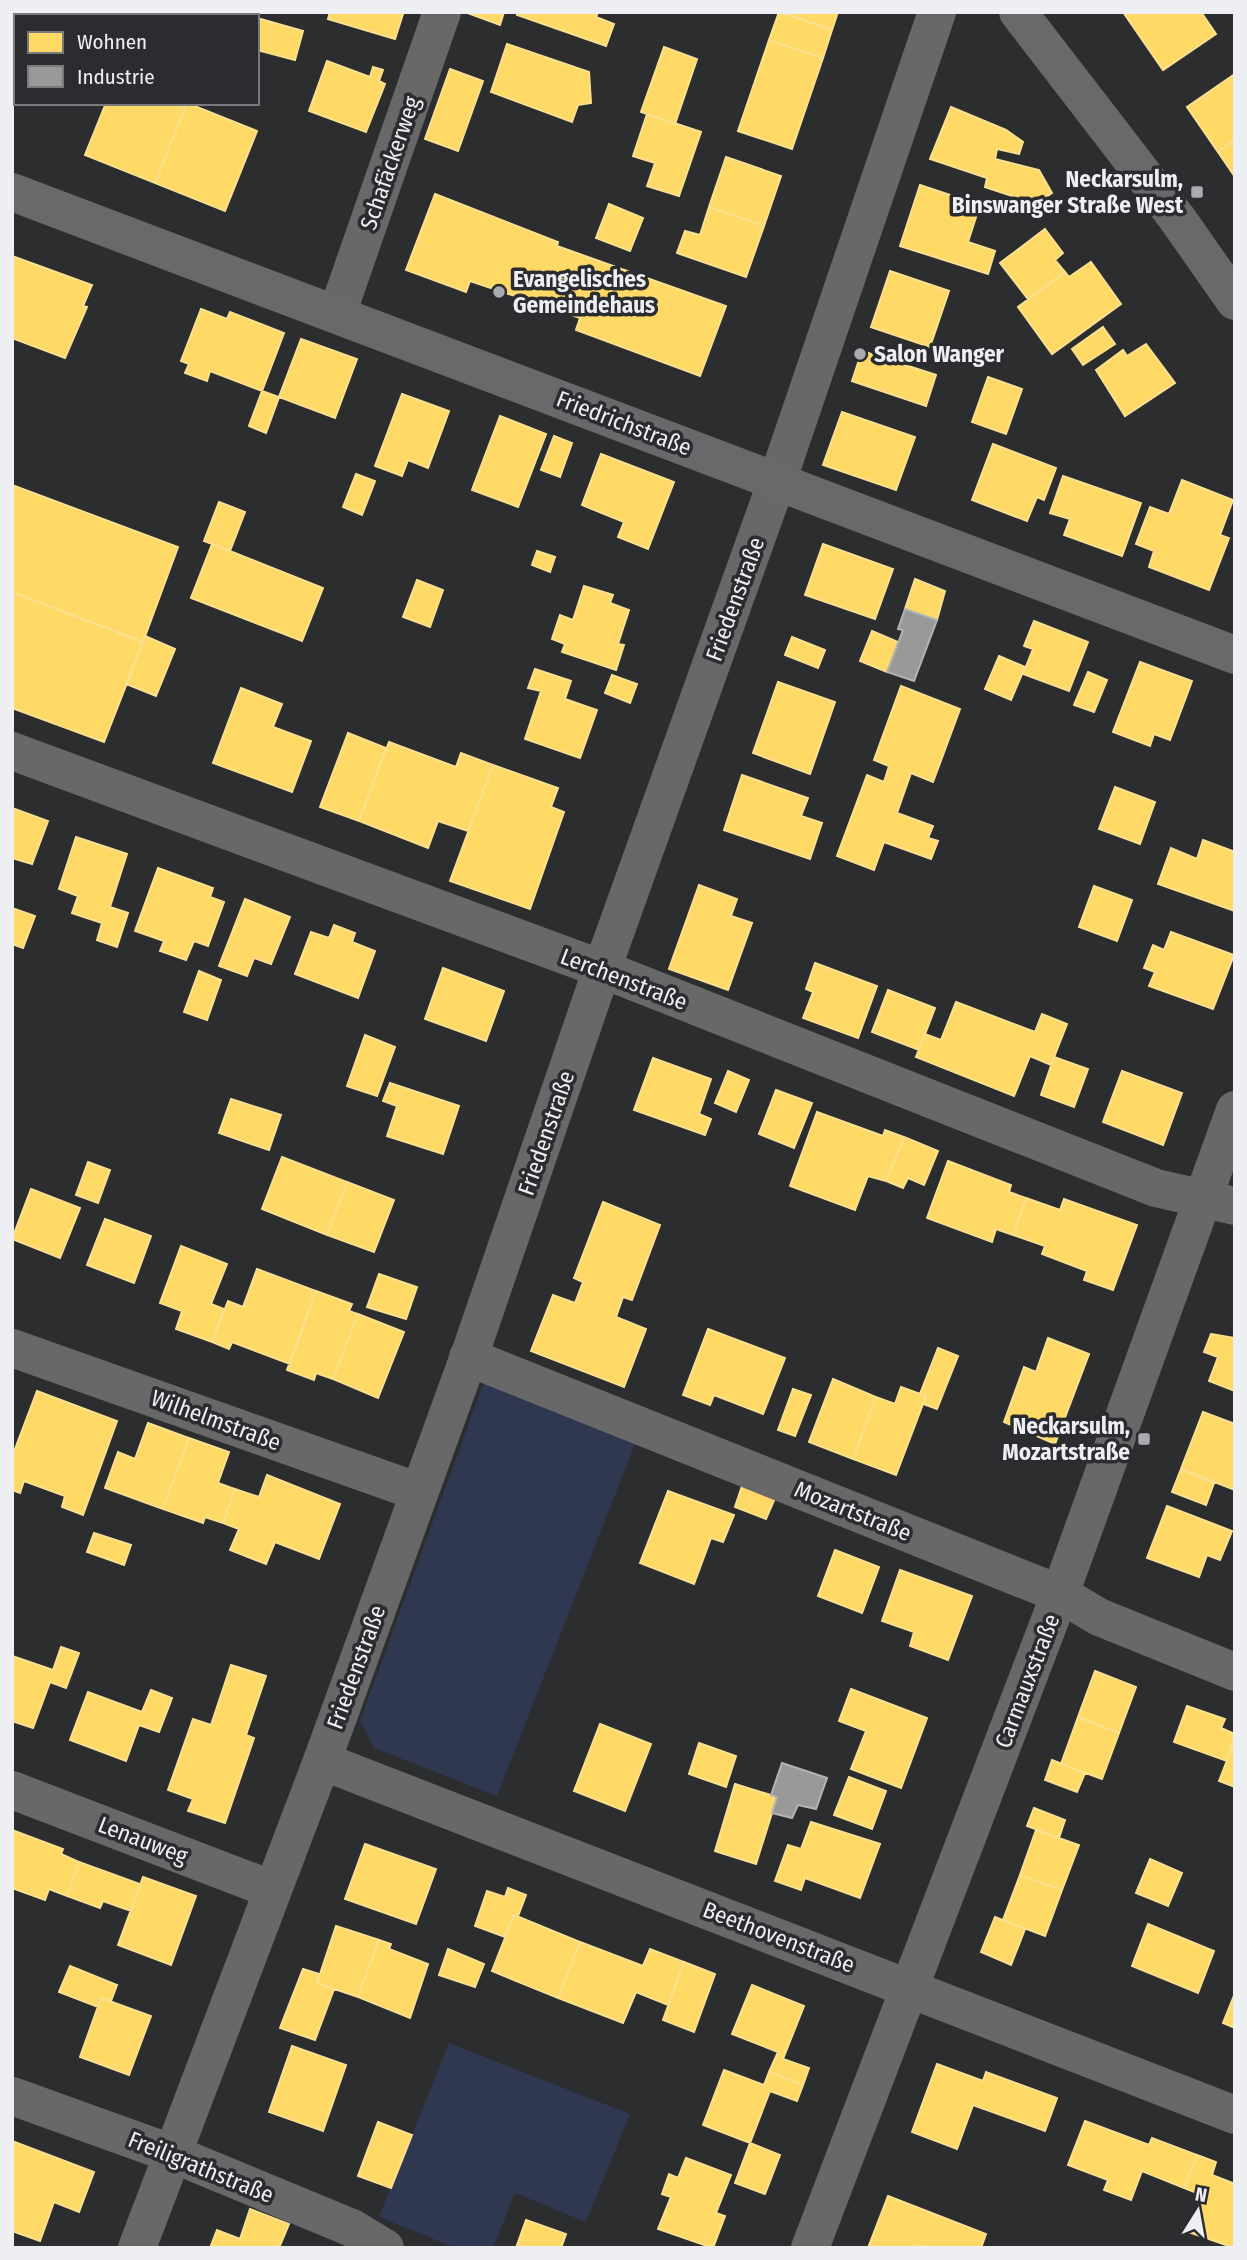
<svg xmlns="http://www.w3.org/2000/svg" width="1247" height="2260" font-family="'Fira Sans Condensed',sans-serif">
<style>
.green{fill:#303851}
.homes{fill:#ffd966;stroke:#fae090;stroke-width:2}
.industry{fill:#999;stroke:#b2b3b4;stroke-width:2}
.lines{fill:none;stroke-linecap:round;stroke-linejoin:round}
.minor{stroke:#686869;stroke-width:38}
.major{stroke:#68696a;stroke-width:38}
.poi-dot{fill:#aaabae;stroke:#2b2c30;stroke-width:2.5}
.labels{text-anchor:middle;dominant-baseline:central;stroke-width:7;stroke-linejoin:round;paint-order:stroke}
.street-label{font-size:23px;fill:#eeeff2;stroke:#2b2c30}
.poi-label{font-size:23px;font-weight:bold;fill:#eeeff2;stroke:#2b2c30;text-anchor:end}
</style>
<rect width="100%" height="100%" fill="#2c2d2f"/>
<path class="green" d="M484,1382l151,62 -138,352 -123,-48 -14,-27z
M449,2043l181,71 -44,108 -71,-29 -22,55h-37l-77,-31z"/>
<path class="homes" d="M89,12h137l-1,4h-137z
M330,12h65l8,2 -8,25 -67,-20z
M465,12h39l-4,13z
M518,12h80l-2,5 18,7 -8,22 -89,-31z
M779,12l53,18 -9,28 -54,-18z
M781,12h57l-6,18z
M1123,12h78l15,22 -53,36z
M257,18l46,13 -8,29 -38,-10z
M769,40l54,18 -31,91 -54,-18z
M507,44l82,28 2,31 -13,2 -6,17 -81,-30z
M664,47l33,12 -22,65 -34,-12z
M327,61l43,16 3,-10 10,3 -4,11 6,3 -19,48 -57,-21z
M450,69l33,12 -25,70 -33,-12z
M1235,74v66l-17,12 -31,-45z
M106,103h81l-32,80 -70,-28z
M187,103l70,28 -32,80 -70,-28z
M951,107l55,23 17,12 -4,12 -22,-5 -2,10 44,11 13,23 -16,11 -51,-17 2,-9 -57,-19z
M647,114l54,18 -22,64 -32,-10 8,-23 -22,-7z
M1235,140v37l-17,-25z
M726,157l55,19 -17,50 -55,-19z
M920,185l60,20 -12,37 27,9 -7,23 -88,-28z
M435,194l123,48 -1,4 169,60 -26,70 -124,-46 4,-12 -110,-37 -4,11 -60,-22z
M609,204l34,14 -13,33 -34,-13z
M709,207l55,19 -18,51 -69,-24 8,-22 15,4z
M1045,229l18,24 -8,7 10,12 -37,27 -28,-36z
M12,256l80,29 -9,21 4,1 -22,51 -53,-20z
M1091,262l30,42 -69,50 -34,-47 47,-35 4,5z
M890,271l59,20 -19,56 -59,-20z
M201,309l26,10 3,-7 54,21 -22,58 -52,-20 -3,10 -22,-8 4,-9 -8,-3z
M1103,327l12,17 -32,21 -11,-16z
M301,339l56,20 -22,59 -56,-21z
M1146,344l29,39 -50,33 -29,-46 27,-20 4,6z
M862,351l74,24 -10,31 -74,-25z
M988,377l34,12 -16,45 -34,-12z
M262,391l17,6 -13,36 -17,-7z
M402,394l47,17 -21,57 -20,-8 -6,16 -27,-10z
M842,412l73,25 -19,53 -73,-25z
M500,416l46,18 -28,73 -46,-17z
M554,436l18,7 -12,34 -19,-7z
M993,444l63,24 -12,32 -7,-3 -10,24 -55,-21z
M601,454l73,28 -26,67 -30,-12 6,-15 -42,-17z
M356,474l19,7 -13,34 -19,-8z
M1063,476l78,27 -19,53 -58,-21 6,-16 -20,-6z
M1182,480l51,20 -13,35 9,3 -20,52 -60,-23 5,-16 -18,-7 14,-37 19,7z
M12,485l166,62 -35,95 -131,-50z
M219,502l26,10 -15,39 -26,-10z
M212,544l111,44 -21,53 -111,-43z
M823,544l70,25 -18,50 -70,-24z
M537,551l18,6 -5,15 -18,-7z
M915,579l30,12 -8,29 -32,-11z
M417,580l26,10 -13,37 -27,-10z
M584,586l29,9 -3,8 19,7 -11,34 6,1 -8,25 -54,-18 3,-8 -13,-5 8,-24 13,5z
M12,592l131,50 -39,100 -92,-34z
M1034,621l54,21 -19,49 -46,-17 10,-25 -9,-3z
M872,631l26,11 -11,30 -27,-11z
M145,636l30,13 -19,47 -30,-12z
M792,637l33,13 -7,18 -33,-13z
M999,656l26,11 -14,33 -26,-11z
M1140,662l52,19 -22,59 -16,-6 -4,12 -37,-14z
M535,669l36,12 -6,18 32,11 -17,48 -55,-19 16,-48 -13,-3z
M1088,672l19,8 -13,32 -20,-7z
M612,675l25,9 -7,19 -25,-10z
M778,682l57,20 -25,72 -57,-21z
M901,686l59,23 -27,73 -22,-9 -14,40 36,13 -5,12 10,3 -7,18 -47,-17 -10,28 -37,-14 30,-81 17,7 5,-16 -15,-6z
M241,688l41,16 -9,23 38,14 -19,51 -79,-29z
M348,733l38,15 -27,73 -39,-14z
M389,742l67,25 5,-14 32,12 -25,66 -30,-10 -10,27 -69,-27z
M493,765l65,23 -7,19 13,5 -34,97 -80,-28z
M742,775l66,23 -7,18 21,7 -12,36 -86,-29z
M1115,787l40,15 -15,42 -41,-15z
M12,808l36,13 -16,43 -20,-6z
M76,837l51,17 -17,53 18,6 -11,34 -20,-7 5,-17 -30,-10 6,-17 -19,-7z
M1203,840l32,12v59l-77,-27 13,-36 26,11z
M158,868l55,20 -3,9 14,5 -16,44 -14,-5 -8,19 -26,-9 4,-10 -29,-10z
M699,885l38,14 -6,17 21,7 -24,67 -59,-21z
M1094,886l38,14 -15,41 -38,-14z
M245,899l45,18 -19,47 -17,-6 -7,18 -28,-10z
M12,908l23,8 -12,32 -11,-4z
M334,925l21,8 -3,9 23,9 -17,47 -63,-24 16,-42 18,6z
M1171,932l63,23 -21,54 -64,-23 6,-14 -11,-4 9,-23 11,5z
M815,963l62,23 -19,52 -55,-20 10,-26 -7,-3z
M443,968l61,23 -18,50 -61,-22z
M199,971l22,9 -14,40 -23,-8z
M888,990l47,18 -16,42 -47,-18z
M956,1002l79,30 7,-18 25,10 -16,41 -21,-9 -16,40 -98,-39 9,-23 16,6z
M365,1035l30,12 -18,49 -30,-10z
M1054,1057l34,12 -14,38 -33,-12z
M653,1058l58,21 -12,35 12,5 -6,16 -71,-25z
M728,1071l21,9 -13,32 -21,-9z
M1122,1071l60,22 -19,52 -60,-23z
M390,1083l69,23 -16,48 -56,-18 10,-30 -14,-5z
M776,1090l36,13 -18,45 -35,-14z
M231,1099l50,16 -12,35 -50,-17z
M817,1112l66,24 2,-6 19,7 -18,44 -18,-5 -13,34 -65,-24z
M904,1137l34,14 -14,34 -16,-7 -5,10 -17,-7z
M282,1157l65,25 -20,53 -65,-26z
M948,1161l63,24 -2,7 17,6 -13,37 -17,-6 -4,13 -65,-24z
M88,1162l22,8 -12,33 -22,-8z
M347,1182l47,18 -20,52 -47,-17z
M31,1189l49,19 -20,50 -48,-19z
M1026,1198l34,12 4,-11 73,26 -24,65 -29,-10 3,-9 -45,-17 3,-8 -32,-11z
M603,1202l57,23 -28,75 -9,-3 -7,20 30,12 -22,58 -93,-36 22,-56 22,8 8,-21 -9,-4z
M105,1219l46,17 -17,47 -47,-18z
M181,1246l46,18 -16,40 13,5 -12,33 -36,-13 6,-18 -22,-8z
M257,1269l59,22 -26,73 -58,-22 -3,7 -17,-7 16,-41 15,6z
M379,1274l38,13 -11,32 -39,-12z
M316,1291l36,13 -3,7 9,3 -25,65 -17,-6 -2,7 -27,-10z
M358,1314l46,18 -26,66 -45,-19z
M708,1329l77,29 -22,56 -49,-19 -4,10 -27,-10z
M1211,1334l24,4v53l-26,-10 9,-24 -14,-5z
M1048,1338l41,16 -34,90 -51,-22 20,-55 12,5z
M938,1348l20,8 -21,53 -14,-5 3,-8 -6,-2z
M833,1379l43,18 -23,62 -44,-17z
M901,1387l25,9 -30,79 -43,-16 23,-62 19,7z
M793,1389l18,6 -16,41 -17,-6z
M37,1391l80,30 -34,94 -21,-8 3,-11 -41,-15 -4,12 -8,-3v-33z
M1203,1412l32,12v66l-54,-21z
M148,1423l41,15 -26,71 -58,-21 13,-36 17,7z
M189,1438l40,14 -11,31 17,6 -12,34 -18,-6 -2,6 -40,-14z
M1181,1469l33,14 -8,22 -34,-13z
M267,1475l73,29 -21,55 -44,-17 -9,22 -36,-14 9,-21 -16,-6 12,-34 24,8z
M742,1486l33,12 -9,21 -31,-12z
M668,1491l66,24 -11,27 -12,-4 -17,46 -54,-21z
M1167,1506l65,25 -12,29 -13,-5 -8,22 -52,-19z
M94,1533l37,12 -7,20 -37,-13z
M835,1550l44,17 -17,46 -44,-17z
M900,1570l72,26 -24,64 -38,-14 4,-14 -32,-11z
M61,1647l18,6 -13,35 -16,-6 -17,46 -21,-7v-65l41,14z
M231,1665l35,11 -20,59 8,3 -29,85 -37,-12 5,-12 -25,-9 25,-71 18,6z
M1095,1671l41,16 -17,46 -41,-16z
M851,1689l76,29 -26,70 -50,-19 15,-38 -27,-10z
M151,1690l21,8 -13,34 -20,-7 -13,36 -56,-21 18,-48 54,20z
M1187,1706l38,13 -4,9 14,6 -8,27 -53,-19z
M1078,1717l41,16 -17,46 -41,-15z
M600,1724l51,20 -26,67 -51,-20z
M1235,1740v47l-16,-6z
M699,1743l37,13 -10,31 -37,-13z
M1052,1760l33,13 -8,19 -32,-12z
M849,1777l37,14 -14,38 -38,-14z
M735,1784l42,13 -21,67 -41,-13z
M1034,1808l31,12 -6,18 -32,-12z
M811,1822l69,22 -20,54 -55,-20 -4,12 -26,-9 13,-36 13,4z
M12,1830l51,19 -2,5 18,8 -12,34 -18,-7 -4,11 -33,-12z
M1036,1830l43,15 -17,45 -42,-15z
M365,1844l71,25 -20,55 -71,-25z
M1150,1859l32,14 -14,33 -32,-13z
M79,1862l61,22 -9,27 -28,-10 -3,7 -33,-12z
M1020,1875l42,15 -17,46 -42,-16z
M143,1877l53,19 -25,69 -53,-20z
M508,1888l18,7 -8,21 -4,-1 -9,22 -30,-11 12,-35 18,6z
M514,1915l66,27 -22,56 -66,-27z
M995,1917l30,12 -14,36 -30,-13z
M1148,1924l66,27 -16,42 -66,-27z
M336,1926l43,14 -21,57 -41,-14z
M379,1940l12,4 -2,5 39,15 -18,54 -52,-21z
M580,1942l63,24 7,-17 34,13 -16,43 -32,-13 -13,31 -65,-25z
M448,1949l36,15 -9,23 -36,-12z
M684,1962l31,12 -21,58 -31,-12z
M70,1966l47,19 -6,16 -10,-3 -3,9 -39,-15z
M303,1969l16,5 -2,9 17,6 -19,51 -35,-12z
M752,1985l52,21 -21,53 26,9 -6,17 -34,-13 9,-20 -46,-18z
M1235,1993v35l-12,-5z
M101,1998l50,18 -22,59 -49,-18z
M292,2046l54,19 -23,66 -54,-19z
M937,2064l46,17 3,-9 71,26 -12,33 -72,-26 -16,44 -45,-17z
M724,2070l40,15 5,-13 34,13 -6,16 -27,-10 -20,52 -47,-18z
M1085,2121l64,24 3,-7 45,17 -13,33 -42,-17 -11,29 -27,-10 4,-10 -40,-15z
M378,2122l34,13 -21,53 -33,-12z
M12,2141l82,31 -15,40 -25,-10 -14,39 -28,-10z
M750,2143l30,12 -15,39 -30,-11z
M1197,2155l19,7 -4,13 23,9v64l-47,-16 14,-37 -18,-7z
M686,2158l45,17 -15,38 9,3 -12,32 -55,-19 13,-32 -9,-3 7,-20 9,4z
M888,2196l98,38 -5,14h-55l-8,-3 -1,3h-49z
M250,2209l39,15 -10,24h-69l7,-18 23,9z
M526,2220l40,14 -5,14h-45z"/>
<path class="industry" d="M905,609l32,11 -23,61 -27,-9 16,-42 -5,-1z
M782,1763l45,15 -11,31 -18,-4 -6,13 -20,-5 5,-16 -6,-2z"/>
<g class="lines">
<path class="minor" d="M337,314l105,-302
M12,751l590,218 554,219 79,18
M12,1348l407,144
M468,1357l592,237 39,23 136,55
M322,1761l913,354
M12,1790l261,100
M12,2096l161,58 179,74 33,20
M137,2248l185,-487 150,-413 130,-379 181,-505 154,-452
M810,2248l250,-654 175,-484"/>
<path class="major" d="M1018,12l158,205 59,84
M12,192l1223,463"/>
</g>
<g class="poi-dot">
<rect x="1190" y="185" width="14" height="14" rx="3.5"/>
<circle cx="499" cy="292" r="7"/>
<circle cx="860" cy="354" r="7"/>
<rect x="1137" y="1432" width="14" height="14" rx="3.5"/>
</g>
<g class="labels">
<g class="street-label">
<text transform="translate(390 163) rotate(-71)">Schafäckerweg</text>
<text transform="translate(624 423) rotate(21)">Friedrichstraße</text>
<text transform="translate(735 599) rotate(-70)">Friedenstraße</text>
<text transform="translate(624 979) rotate(21)">Lerchenstraße</text>
<text transform="translate(546 1133) rotate(-71)">Friedenstraße</text>
<text transform="translate(216 1420) rotate(20)">Wilhelmstraße</text>
<text transform="translate(853 1511) rotate(22)">Mozartstraße</text>
<text transform="translate(356 1667) rotate(-70)">Friedenstraße</text>
<text transform="translate(1027 1681) rotate(-69)">Carmauxstraße</text>
<text transform="translate(143 1840) rotate(21)">Lenauweg</text>
<text transform="translate(779 1937) rotate(21)">Beethovenstraße</text>
<text transform="translate(201 2167) rotate(22)">Freiligrathstraße</text>
</g>
<g class="poi-label">
<text x="1183" y="179">Neckarsulm,<tspan x="1183" dy="26">Binswanger Straße West</tspan></text>
<text x="513" y="279" text-anchor="start">Evangelisches<tspan x="513" dy="26">Gemeindehaus</tspan></text>
<text x="874" y="354" text-anchor="start">Salon Wanger</text>
<text x="1130" y="1426">Neckarsulm,<tspan x="1130" dy="26">Mozartstraße</tspan></text>
</g>
</g>
<rect width="1247" height="2260" fill="none" stroke="#eeeff2" stroke-width="28"/>
<rect x="14" y="14" width="245" height="91" fill="#2b2c30" stroke="#797a7e" stroke-width="2"/>
<rect x="28" y="32" width="35" height="21" fill="#ffd966" stroke="#797a7e" stroke-width="2"/>
<text x="77" y="49" font-size="21" fill="#eeeff2">Wohnen</text>
<rect x="28" y="66" width="35" height="21" fill="#999999" stroke="#797a7e" stroke-width="2"/>
<text x="77" y="84" font-size="21" fill="#eeeff2">Industrie</text>
<g transform="translate(1198 2211) rotate(11)" stroke="#2b2c30" stroke-width="5" paint-order="stroke">
<path d="M0-5L12 26L0 18L-12 26Z" fill="#eeeff2"/>
<text y="-10" font-size="19" font-weight="bold" text-anchor="middle" fill="#eeeff2">N</text>
</g>
</svg>
